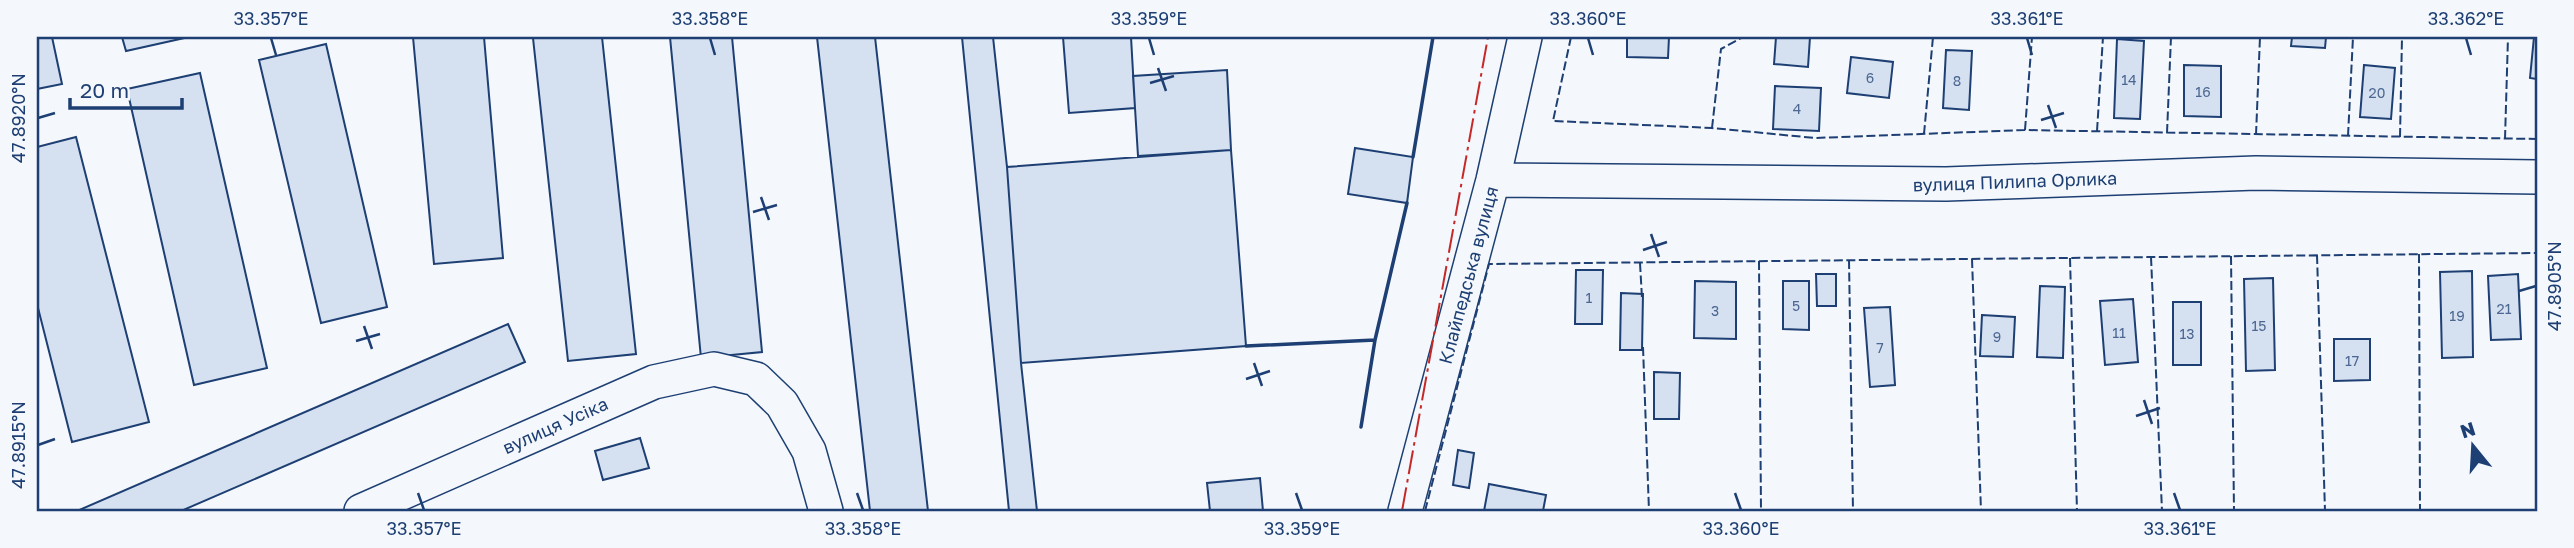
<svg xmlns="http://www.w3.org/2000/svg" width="2574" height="548" font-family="'Golos Text',sans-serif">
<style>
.building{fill:#d5e0f0;stroke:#1d3f73;stroke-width:2}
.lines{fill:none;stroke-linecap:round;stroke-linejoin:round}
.minor-casing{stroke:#1d3f73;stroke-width:36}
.minor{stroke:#f4f7fb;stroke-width:33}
.fence{stroke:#1d3f73;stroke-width:2;stroke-dasharray:9 3.5;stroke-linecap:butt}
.wall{stroke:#1d3f73;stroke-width:3.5}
.power{stroke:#c62828;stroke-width:2;stroke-dasharray:24 5 3.5 5;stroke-linecap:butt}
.ticks{fill:none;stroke:#1d3f73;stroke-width:2.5}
.labels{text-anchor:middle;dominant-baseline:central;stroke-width:5;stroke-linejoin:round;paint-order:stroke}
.number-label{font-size:14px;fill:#4b6792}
.street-label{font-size:18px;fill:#1d3f73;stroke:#f4f7fb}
.neatline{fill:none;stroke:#1d3f73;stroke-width:2.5}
.ticks-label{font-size:18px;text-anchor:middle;fill:#1d3f73}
</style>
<rect width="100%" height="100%" fill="#f4f7fb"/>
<path class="building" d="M37,37h15l10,47 -25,5z
M122,37h67l-63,14z
M413,37h71l19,221 -69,6z
M602,37l34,317 -68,7 -35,-323z
M670,37h62l30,315 -61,6z
M817,37h58l53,474h-58z
M962,37h31l14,130 14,196 16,148h-28z
M1063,37h68l4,71 -66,5z
M1627,37h42l-1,21 -41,-1z
M1776,37h34l-2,30 -34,-3z
M2292,37h34l-1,11 -34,-2z
M2534,37h3v42l-7,-1z
M2117,39l27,2 -4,78 -26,-1z
M326,44l61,263 -66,16 -62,-263z
M1946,50l26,1 -3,59 -26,-2z
M1851,57l42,5 -4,36 -42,-5z
M2184,65l37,1v51l-37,-1z
M2364,65l31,3 -4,51 -31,-2z
M1227,70l4,80 -93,6 -5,-80z
M200,73l67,295 -73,17 -67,-296z
M1775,86l46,2 -2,43 -46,-2z
M76,137l73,285 -77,20 -35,-138v-157z
M1355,148l58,9 -6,46 -59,-9z
M1231,150l15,196 -225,17 -14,-196z
M1576,270h27l-1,54h-27z
M2472,271l1,86 -31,1 -2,-86z
M1816,274h20v32h-19z
M2518,274l3,65 -30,1 -3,-64z
M2273,278l2,92 -29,1 -2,-92z
M1695,281l41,1v57l-42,-1z
M1783,281h26v49l-26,-1z
M2040,286l25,1 -2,71 -26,-1z
M1621,293l22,1 -1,56h-22z
M2133,299l5,63 -33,3 -5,-64z
M2173,302h28v63h-28z
M1890,307l5,78 -25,2 -6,-79z
M1982,315l33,2 -2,40 -33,-1z
M508,324l17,38 -344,149h-104z
M2334,339h36v41l-36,1z
M1654,372l26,1 -1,46h-25z
M640,438l9,30 -46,12 -8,-29z
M1458,450l16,3 -5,35 -16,-3z
M1260,478l3,33h-53l-3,-28z
M1489,484l57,11 -3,16h-59z"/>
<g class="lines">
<g class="minor-casing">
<path id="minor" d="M1493,180l453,4 310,-11 281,4
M361,511l293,-129 60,-13 42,10 26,25 27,47 17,60
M1405,511l88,-331 32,-143"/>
</g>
<use href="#minor" class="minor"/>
<path class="fence" d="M1571,37l-18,84 159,7 103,10 210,-8 512,9
M1712,128l9,-79 22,-12
M2025,130l7,-93
M2097,131l6,-94
M2167,133l4,-96
M1924,134l9,-97
M2256,135l4,-98
M2348,136l5,-99
M2400,137l2,-100
M2505,139l3,-102
M2419,254l1,257
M2317,255l8,256
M2231,256l3,255
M2151,257l11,254
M2070,258l7,253
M1972,259l9,252
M1849,260l4,251
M1759,261l2,250
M1640,263l2,35
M1643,347l6,164
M1425,511l64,-247 1048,-11"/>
<path class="wall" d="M1413,157l20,-120
M1246,346l129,-6 32,-137
M1361,427l14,-87"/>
<path class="power" d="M1402,511l86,-474"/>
</g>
<path class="ticks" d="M271,38l5,17M710,38l5,17M1149,38l5,17M1588,38l5,17M2027,38l5,17M2466,38l5,17M1158,68l8,23M1150,83l24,-7M2048,105l8,23M38,118l17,-5M2041,120l23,-7M761,197l8,23M753,212l24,-7M1651,234l8,23M1643,250l24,-8M2519,291l17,-5M364,326l8,23M356,341l24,-7M1254,363l8,23M1246,379l24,-8M2144,400l8,24M2136,416l24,-8M38,445l17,-6M418,493l6,17M857,493l6,17M1296,493l6,17M1735,493l6,17M2174,493l6,17"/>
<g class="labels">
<g class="number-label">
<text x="1870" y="77">6</text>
<text x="2129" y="79">14</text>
<text x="1957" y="80">8</text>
<text x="2203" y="91">16</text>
<text x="2377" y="92">20</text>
<text x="1797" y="108">4</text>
<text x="1589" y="297">1</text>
<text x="1796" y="305">5</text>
<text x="2504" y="308">21</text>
<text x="1715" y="310">3</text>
<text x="2457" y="315">19</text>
<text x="2259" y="325">15</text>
<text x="2119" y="332">11</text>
<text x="2187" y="333">13</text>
<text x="1997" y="336">9</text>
<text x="1880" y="347">7</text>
<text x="2352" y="360">17</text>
</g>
<g class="street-label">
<text transform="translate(2015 181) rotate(-2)">вулиця Пилипа Орлика</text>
<text transform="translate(1468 275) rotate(-75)">Клайпедська вулиця</text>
<text transform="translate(555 425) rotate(-24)">вулиця Усіка</text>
</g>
</g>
<rect width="2574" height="548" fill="none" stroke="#f4f7fb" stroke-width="77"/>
<g transform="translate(2473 446) rotate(342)" stroke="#f4f7fb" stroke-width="5" paint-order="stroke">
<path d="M0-5L12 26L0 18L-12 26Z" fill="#1d3f73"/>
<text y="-10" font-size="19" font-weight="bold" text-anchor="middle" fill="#1d3f73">N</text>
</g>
<path d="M70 98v10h112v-10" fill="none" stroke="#1d3f73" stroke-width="3.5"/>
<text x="80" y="98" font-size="21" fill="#1d3f73" stroke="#f4f7fb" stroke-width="5" paint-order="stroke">20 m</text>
<rect x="38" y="38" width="2498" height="472" class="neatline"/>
<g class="ticks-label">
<text x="271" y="25">33.357°E</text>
<text x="710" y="25">33.358°E</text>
<text x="1149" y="25">33.359°E</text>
<text x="1588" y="25">33.360°E</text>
<text x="2027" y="25">33.361°E</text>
<text x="2466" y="25">33.362°E</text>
<text transform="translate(19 118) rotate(-90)" y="6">47.8920°N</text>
<text transform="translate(2555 286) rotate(-90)" y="6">47.8905°N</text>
<text transform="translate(19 445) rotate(-90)" y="6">47.8915°N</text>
<text x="424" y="535">33.357°E</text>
<text x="863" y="535">33.358°E</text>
<text x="1302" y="535">33.359°E</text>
<text x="1741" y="535">33.360°E</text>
<text x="2180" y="535">33.361°E</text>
</g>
</svg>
